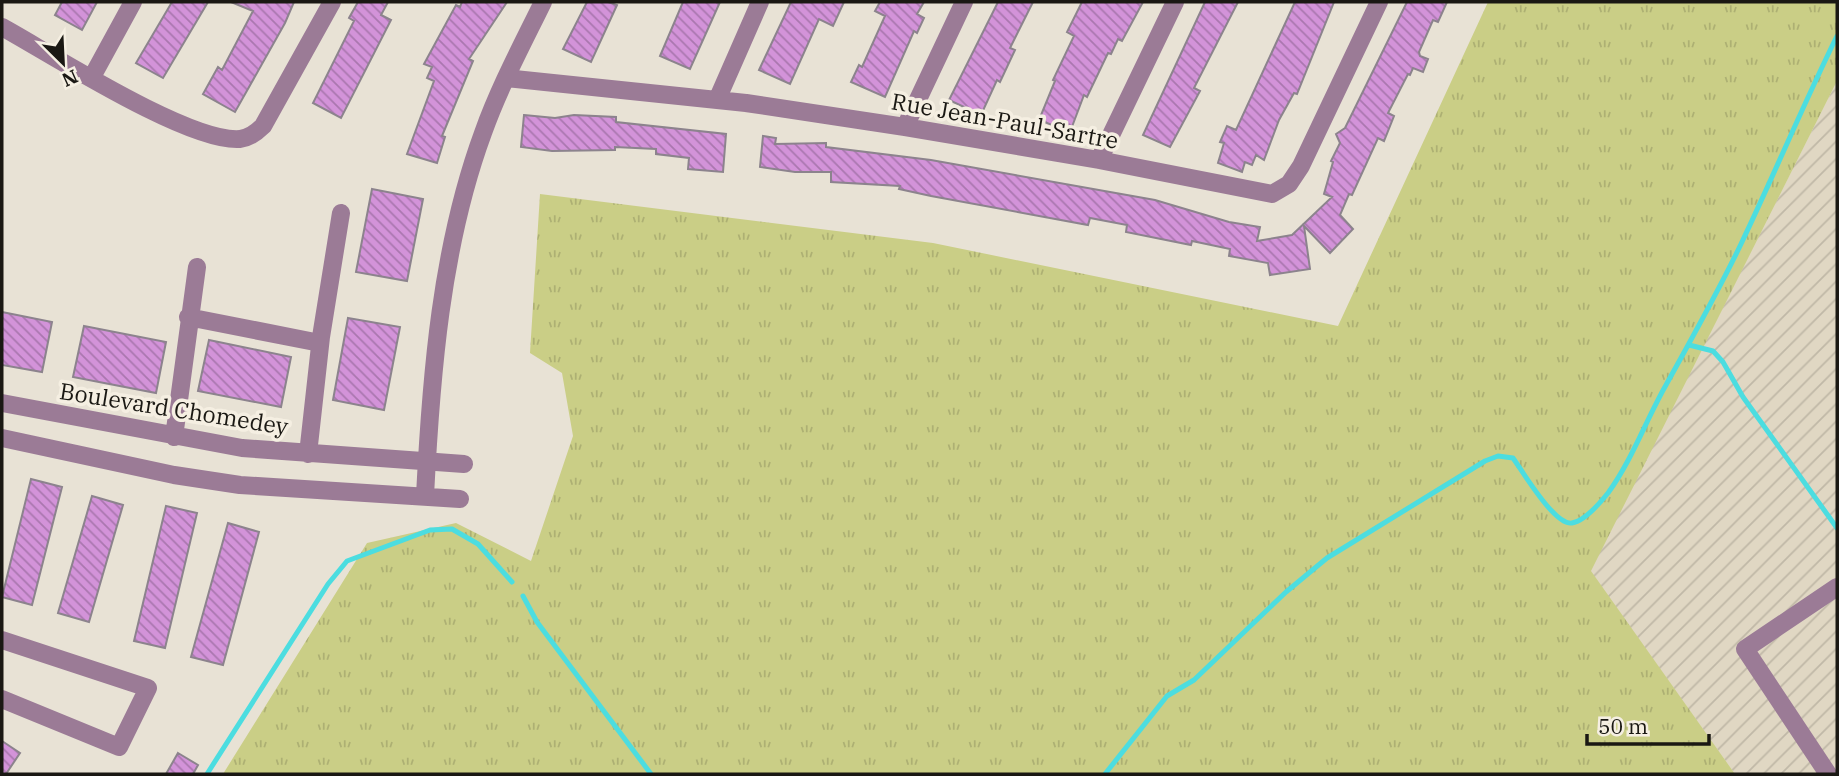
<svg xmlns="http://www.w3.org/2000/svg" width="1839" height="776" font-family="'IBM Plex Serif',serif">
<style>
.industrial{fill:url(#industrial-furrows)}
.grass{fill:url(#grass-tufts)}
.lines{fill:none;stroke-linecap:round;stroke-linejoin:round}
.stream{stroke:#4cdde0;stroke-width:5}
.building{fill:url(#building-back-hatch);stroke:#8c838d;stroke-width:2}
.minor{stroke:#9b7b96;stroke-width:18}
.labels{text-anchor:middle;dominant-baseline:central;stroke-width:7;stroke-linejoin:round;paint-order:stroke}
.street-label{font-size:23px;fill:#1a1813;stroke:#f5efe2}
</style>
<defs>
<pattern id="industrial-furrows" width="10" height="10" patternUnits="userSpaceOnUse" patternTransform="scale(1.75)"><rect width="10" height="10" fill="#e0d7c3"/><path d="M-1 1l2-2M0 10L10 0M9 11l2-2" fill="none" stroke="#c0b8a7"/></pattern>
<pattern id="grass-tufts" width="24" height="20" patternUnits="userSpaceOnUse" patternTransform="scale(1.75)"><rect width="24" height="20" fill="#cace86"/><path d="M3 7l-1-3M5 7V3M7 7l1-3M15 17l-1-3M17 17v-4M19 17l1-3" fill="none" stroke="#adb073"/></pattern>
<pattern id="building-back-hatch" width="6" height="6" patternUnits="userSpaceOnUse" patternTransform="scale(1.75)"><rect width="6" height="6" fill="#d393d9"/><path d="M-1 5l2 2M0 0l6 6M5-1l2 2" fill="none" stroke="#aa77af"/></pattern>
</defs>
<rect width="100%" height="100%" fill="#e8e2d5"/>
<path class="industrial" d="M1837,81v693h-102l-145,-203z"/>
<path class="grass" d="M1488,2h349v79l-246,490 144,203h-1512l144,-231 89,-20 75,38 42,-125 -11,-63 -32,-20 10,-159 393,49 405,83z"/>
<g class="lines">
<path class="stream" d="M1689,345l24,6 10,11 20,35 94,131
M523,596l14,26 114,152
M207,774l121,-190 19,-23 83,-31 22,-1 26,15 34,38
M1105,774l62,-78 27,-16 92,-88 41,-34 158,-97 13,-5 15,2c10,14 42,68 59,65 13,-2 28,-20 36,-30 24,-33 38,-73 58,-108 26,-47 52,-93 75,-141 33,-69 62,-139 96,-208"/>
</g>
<path class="building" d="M62,2h35l-15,28 -27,-15z
M172,2h36l-45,76 -27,-15z
M231,2h63l-9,21 -50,89 -32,-18 15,-27 4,3 31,-59z
M358,2h30l-7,13 10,5 -50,98 -28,-15 41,-82 -5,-3z
M462,2h45l-38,57 4,2 -31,75 3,1 -8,26 -30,-9 27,-73 -7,-3 5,-11 -8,-3 32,-59 4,2z
M587,2h21l9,3 -26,57 -28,-13z
M683,2h37l-30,67 -30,-13z
M791,2h53l-11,24 -14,-7 -29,65 -31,-14z
M880,2h44l-7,12 7,4 -7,15 -3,-2 -29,66 -34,-15 8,-17 3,2 23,-51 -10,-5z
M998,2h35l-23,46 5,2 -15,32 -3,-2 -16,35 -32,-15z
M1082,2h61l-21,39 -4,-2 -7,15 -3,-1 -21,44 -3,-2 -14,37 -31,-12 16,-39 -2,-1 21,-44 -7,-4z
M1205,2h33l-44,86 6,3 -30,56 -27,-12z
M1295,2h39l-37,92 -3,-1 -15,27 -15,40 -8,-5 -4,10 -7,-3 -3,10 -24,-9 6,-20 -4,-1 7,-16 9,4z
M1407,2h40l-9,20 -5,-2 -14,32 1,4 8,3 -5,13 -10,-4 -3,7 -2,-1 -20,39 6,3 -10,25 -6,-3 -26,57 -3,-1 -9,21 13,14 -23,24 -26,-27 6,43 -40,6 -2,-12 -39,-7 1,-7 -38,-8 -1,4 -65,-13 1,-7 -37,-7 -2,7 -157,-29 -32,-7 1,-3 -69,-4v-10h-36l-35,-5 3,-31 13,2 -1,6 51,-1v4l105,13 224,40 74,22 31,5 -3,14 35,-6 40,-38 -8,-3 9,-32 -2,-1 9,-18 -4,-9 9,-6z
M524,115l31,3 19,-3 42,2v5l110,12 -3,38 -35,-3 1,-11 -33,-4v-5l-41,-2v3l-63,1 -31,-4z
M372,189l51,10 -16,82 -51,-9z
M2,312l50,10 -10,50 -40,-7z
M348,318l52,9 -16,83 -51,-10z
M84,326l82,16 -10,51 -83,-16z
M209,340l82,17 -10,50 -83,-16z
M31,479l31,8 -30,118 -30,-8z
M92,496l31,9 -34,117 -31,-9z
M166,506l31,7 -32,135 -31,-7z
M228,523l31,9 -36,133 -32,-8z
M2,741l18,12 -14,21h-4z
M178,753l20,12 -5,9h-27z"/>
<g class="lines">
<path class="minor" d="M2,27c49,27 187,116 238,112 10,-1 17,-7 23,-13l69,-124
M92,77l41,-75
M506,78l240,25 159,24 194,33 173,34 17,-10 12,-18 78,-164
M717,100l43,-98
M905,127l59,-125
M1099,160l76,-158
M188,317l132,26
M2,403l240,45 222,16
M174,437l23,-170
M2,438l172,37 66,10 220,14
M308,454l13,-117 20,-124
M425,496c6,-120 16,-249 58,-363 16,-45 39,-88 60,-131
M2,640l146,48 -29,59 -117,-48
M1828,774l-83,-125 92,-62"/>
</g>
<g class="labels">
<g class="street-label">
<text transform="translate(1005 120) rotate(10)">Rue Jean-Paul-Sartre</text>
<text transform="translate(174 408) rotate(9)">Boulevard Chomedey</text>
</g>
</g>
<rect width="1839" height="776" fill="none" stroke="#1a1813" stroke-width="7"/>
<g transform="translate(63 63) rotate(156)" stroke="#f5efe2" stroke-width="5" paint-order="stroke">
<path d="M0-5L12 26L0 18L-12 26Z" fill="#1a1813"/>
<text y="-10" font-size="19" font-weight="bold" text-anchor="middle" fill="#1a1813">N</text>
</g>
<path d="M1587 734v10h122v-10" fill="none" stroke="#1a1813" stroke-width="3.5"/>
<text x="1598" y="734" font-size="21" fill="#1a1813" stroke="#f5efe2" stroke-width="5" paint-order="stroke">50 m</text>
</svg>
